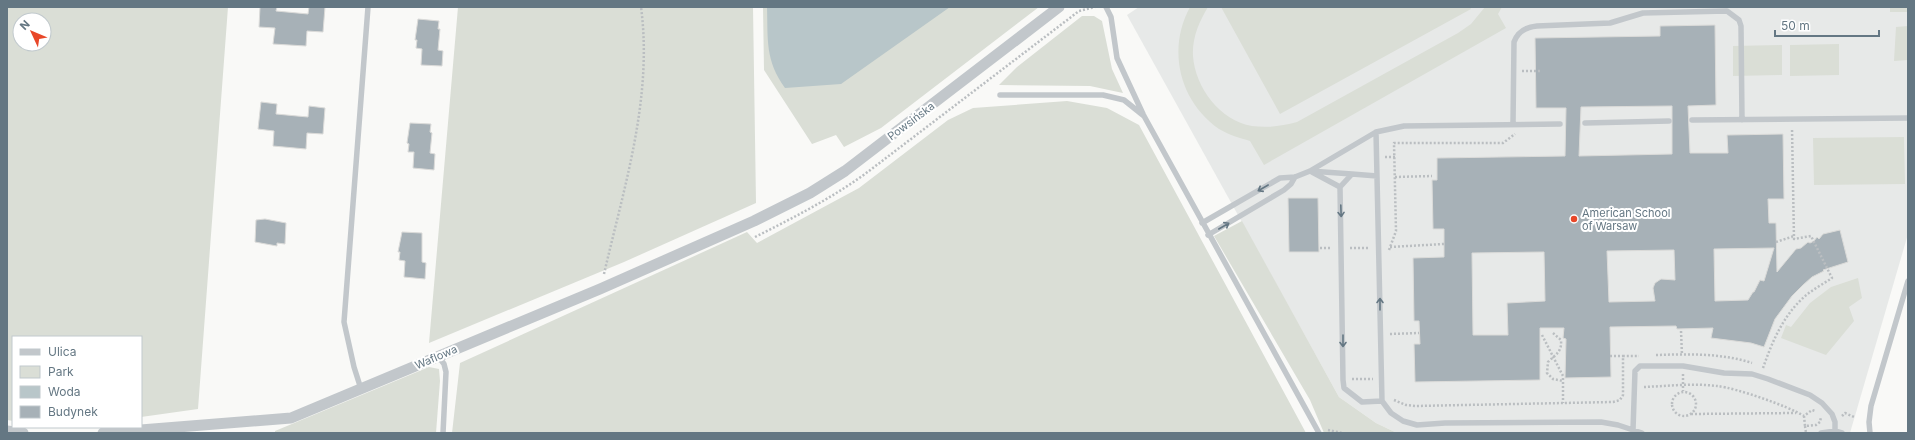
<svg xmlns="http://www.w3.org/2000/svg" width="1915" height="440" font-family="Inter,sans-serif">
<style>
.built{fill:#e7e9e8}
.green{fill:#daded6;fill-rule:evenodd}
.water{fill:#b8c6c9}
.building{fill:#a7b1b7;stroke:#dbdbd9;fill-rule:evenodd}
.lines{fill:none;stroke-linecap:round;stroke-linejoin:round}
.path{stroke:#babec1;stroke-width:2.5;stroke-dasharray:2 2;stroke-linecap:butt}
.service{stroke:#c2c7cb;stroke-width:5.5}
.minor{stroke:#c2c7cb;stroke-width:11}
.oneway{stroke:#647783}
.poi-dot{fill:#e84729;stroke:#fff;stroke-width:1.5}
.labels{text-anchor:middle;dominant-baseline:central;stroke-width:4;stroke-linejoin:round;paint-order:stroke}
.street-label{font-size:11px;fill:#647783;stroke:#fff}
.poi-label{font-size:11px;fill:#647783;stroke:#fff;text-anchor:start}
</style>
<rect width="100%" height="100%" fill="#f9f9f7"/>
<path class="built" d="M1139,7h769v227l-58,199h-453l-21,-10 -37,-26 -212,-382z"/>
<path class="green" d="M7,7h221l-30,402 -57,8v-80h-128v84l-6,-1zM20,20h24v24h-24z
M458,7h295l3,196 -132,59 -195,81z
M763,7h276l-158,121 -37,19 -8,-12 -24,9 -48,-74z
M1190,7h18c-9,15 -16,31 -15,49 2,31 27,65 59,70 16,2 30,0 45,-4l161,-89 13,-9 14,-17h17l-4,7 8,14 -242,137 -14,-24c-10,-3 -21,-6 -31,-12 -40,-28 -52,-80 -29,-122z
M1221,7h249l1,2 -191,105z
M1890,7h18v5h-18z
M1082,16h12l8,5 10,48 11,24 -33,-7 -91,-1 18,-18z
M1908,26v34l-14,1 2,-34z
M1839,44v31l-49,1v-31z
M1782,45v30l-49,1v-30z
M1067,101l40,7 32,17 167,308h-854l8,-70 287,-131 10,11 102,-55 89,-68 25,-12z
M1904,137l1,47 -91,1 -1,-47z
M1242,221l97,176 37,26 21,10h-73l-14,-33 -96,-164z
M1858,278l4,20 -13,9 5,14 -28,34 -45,-17 5,-13 5,2 19,-24 21,-16z
M429,367l10,2 1,12 -4,52h-161v-2z"/>
<path class="water" d="M767,7h183l-109,77 -56,4c-20,-28 -17,-48 -18,-81z"/>
<path class="building" d="M260,7h17l-1,4 32,3 1,-7h16l-2,25 -16,-1 -1,15 -33,-2 2,-16 -16,-1z
M418,19l21,2 -1,8h2l-2,21 5,1 -1,15 -21,-1 1,-16 -6,-1 1,-8h-2z
M1715,25l1,80 -28,1 2,47h38l-1,-18 56,-1 1,65h-16l1,24h7l1,49 19,-23 5,-1 7,-6 2,1 4,-2 3,-4 2,2 4,-5 17,-4 8,32 -25,8 1,1 -12,6 -9,8 -11,11 -17,23 -11,28 -13,-4 -40,-5 2,-10 -36,1 -1,-3 -66,1 1,50 -46,1 1,-39 -3,-1 1,-10h-24v52l-125,2 -1,-38h6l-1,-23h-5l-1,-63 31,-1v-28h-11l-1,-49h5v-22l128,-2 1,-48h-30l-1,-70 125,-2v-10zM1672,106v48l-93,2 2,-49zM1774,248l-10,33 -4,-1 -6,12h-1l-5,8 -33,1 -1,-52zM1674,250l1,30 -14,-1 -6,4 -2,5 2,13 -46,1 -2,-51zM1544,252l1,49 -38,2 1,32h-35l-1,-82z
M261,102l16,2 -1,10 21,2 11,1 1,-11 16,2 -2,26 -16,-1 -1,16 -33,-3 1,-15 -16,-2z
M410,123l21,1 -1,8 2,1 -2,20 5,1 -1,16 -21,-2 1,-16h-6l1,-8 -2,-1z
M1288,198h30l1,54h-30z
M265,219l21,4 -1,21 -8,-1v3l-22,-4 1,-22z
M402,232l20,1v29l4,1 -1,16 -21,-2 1,-16 -6,-1 1,-8h-2z"/>
<g class="lines">
<path class="path" d="M1522,71h18
M1385,157h10
M1395,177l37,-1
M755,237c38,-19 75,-38 110,-63l214,-163 16,-4
M1776,242l18,-6
M1390,247l54,-3
M1320,248h11
M1350,248h19
M1389,250l7,-19 -2,-88h109l12,-9
M604,274c20,-87 49,-176 37,-267
M1681,331l1,24
M1553,333l8,7c1,12 -5,14 -13,22l-1,11 6,6 10,2
M1390,334l29,-1
M1542,335l21,41v27
M1656,355c32,-1 66,-2 96,8
M1610,356h13
M1763,368c9,-26 20,-52 41,-71 8,-7 19,-13 28,-19l-21,-42 -17,3 -2,-111
M1683,374v17
M1352,379h21
M1644,387c24,-1 49,-4 73,-1 19,2 71,20 87,30l8,-6 3,1
M1672 404a12 12 0 1 1 24 0a12 12 0 1 1-24 0Z
M1394,400l12,5 9,1 198,-4 7,-2 3,-5v-39h16
M1691,414l105,-1
M1804,416l1,10 11,-1 4,-3 1,-5
M1842,416l3,-3 9,4
M1805,426l1,7
M1328,430l14,3"/>
<path class="service" d="M1106,7l5,10 6,41 26,56
M1000,95h103l21,5 20,16 175,317
M1692,120l216,-2
M1585,123l84,-2
M1513,124l1,-82c4,-11 12,-15 23,-16l73,-3 33,-10 84,-2 12,9 2,6 1,94
M1376,132l6,269 -20,1 -18,-14 -1,-8 -3,-193 12,-13 25,2
M1310,171l42,3
M1312,172l28,15
M1202,223l78,-45 15,-1 15,-6 66,-39 28,-6 156,-2
M1208,235l76,-45 7,-6 4,-7
M438,356l6,8 2,8 -3,61
M361,389l-7,-22 -10,-45 24,-315
M1382,401l9,12 12,8 14,4 28,-2 156,-1 17,3 24,8
M1633,430l2,-59 5,-5h43l41,7 28,1 16,5 42,16 12,8 10,11 3,8v9
M1821,433l14,-2 7,2
M1870,433l-1,-11 2,-16 37,-125"/>
<path class="minor" d="M7,431l16,2
M103,433l188,-15 309,-129 154,-68 56,-28 35,-22 214,-164"/>
</g>
<defs><path id="oneway-shaft" d="M-6 0H5M1.5-3L5.5 0L1.5 3" fill="none" stroke-width="1.6" stroke-linecap="round" stroke-linejoin="round"/></defs>
<g class="oneway">
<use href="#oneway-shaft" transform="translate(1263 188) rotate(150)"/>
<use href="#oneway-shaft" transform="translate(1341 211) rotate(88)"/>
<use href="#oneway-shaft" transform="translate(1224 226) rotate(-30)"/>
<use href="#oneway-shaft" transform="translate(1380 304) rotate(-90)"/>
<use href="#oneway-shaft" transform="translate(1343 341) rotate(90)"/>
</g>
<circle class="poi-dot" cx="1574" cy="219" r="4"/>
<g class="labels">
<g class="street-label">
<text transform="translate(911 121) rotate(-37)">Powsińska</text>
<text transform="translate(436 357) rotate(-23)">Waflowa</text>
</g>
<g class="poi-label">
<text x="1582" y="213">American School<tspan x="1582" dy="13">of Warsaw</tspan></text>
</g>
</g>
<rect width="1915" height="440" fill="none" stroke="#647783" stroke-width="16"/>
<rect x="12" y="336" width="130" height="92" fill="#ffffff" stroke="#c1c9cd"/>
<rect x="20" y="349" width="20" height="6" fill="#c2c7cb" stroke="#c1c9cd"/>
<text x="48" y="356" font-size="12" fill="#647783">Ulica</text>
<rect x="20" y="366" width="20" height="12" fill="#daded6" stroke="#c1c9cd"/>
<text x="48" y="376" font-size="12" fill="#647783">Park</text>
<rect x="20" y="386" width="20" height="12" fill="#b8c6c9" stroke="#c1c9cd"/>
<text x="48" y="396" font-size="12" fill="#647783">Woda</text>
<rect x="20" y="406" width="20" height="12" fill="#a7b1b7" stroke="#c1c9cd"/>
<text x="48" y="416" font-size="12" fill="#647783">Budynek</text>
<g transform="translate(32 32) rotate(314)"><circle r="19" fill="#ffffff" stroke="#c1c9cd"/>
<path d="M0-3L7 15L0 10L-7 15Z" fill="#e84729"/>
<text y="-6" font-size="11" font-weight="bold" text-anchor="middle" fill="#647783">N</text>
</g>
<path d="M1775 30v6h104v-6" fill="none" stroke="#647783" stroke-width="2"/>
<text x="1781" y="30" font-size="12" fill="#647783" stroke="#ffffff" stroke-width="3" paint-order="stroke">50 m</text>
</svg>
